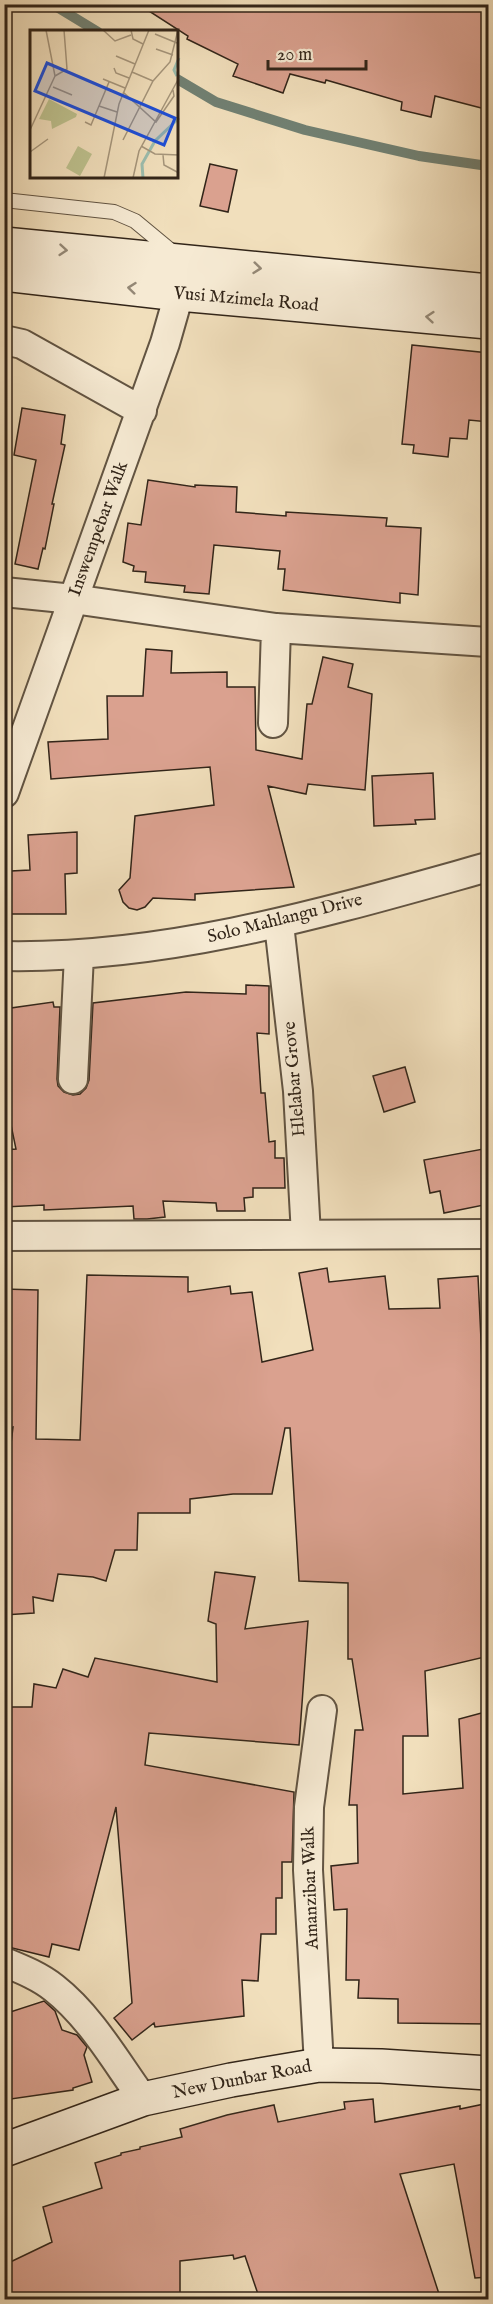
<svg xmlns="http://www.w3.org/2000/svg" width="493" height="2304" font-family="'IM FELL English',serif">
<style>
.lines{fill:none;stroke-linecap:round;stroke-linejoin:round}
.stream{stroke:#718072;stroke-width:10}
.building{fill:#daa18f;stroke:#322519;stroke-width:1.5}
.lane-casing{stroke:#625442;stroke-width:16}
.street-casing{stroke:#625442;stroke-width:32}
.secondary-casing{stroke:#322519;stroke-width:36}
.lane{stroke:#f6ead3;stroke-width:14}
.street{stroke:#f6ead3;stroke-width:28}
.secondary{stroke:#f6ead3;stroke-width:33}
.oneway{stroke:#948876}
.labels{text-anchor:middle;dominant-baseline:central;stroke-width:4.5;stroke-linejoin:round;paint-order:stroke}
.street-label{font-size:18px;fill:#322519;stroke:#f6ead3}
.inset-river{fill:none;stroke:#9bbdae;stroke-width:3}
.inset-road{fill:none;stroke:#a5957b;stroke-width:1.5}
.view{fill:#1d4ed8;fill-opacity:0.15;stroke:#1d4ed8;stroke-width:3}
.inset-edge{fill:none;stroke:#322519;stroke-width:3}
</style>
<rect width="100%" height="100%" fill="#f1dfbc"/>
<filter id="stains"><feTurbulence type="fractalNoise" baseFrequency=".00333" numOctaves="4"/><feColorMatrix values="0 0 0 0 .2 0 0 0 0 .09 0 0 0 0 .02 0 0 0 .5 -.17"/></filter>
<radialGradient id="worn" r=".72"><stop offset=".6" stop-color="#630" stop-opacity="0"/><stop offset="1" stop-color="#630" stop-opacity=".3"/></radialGradient>
<g class="lines">
<path class="stream" d="M52,4l46,28
M177,79l39,23 89,28 114,26 69,10"/>
</g>
<path class="building" d="M138,4h351v106l-54,-14 -4,21 -30,-7 1,-8 -76,-22 -1,3 -35,-9 -7,19 -50,-17 5,-12 -51,-25 1,-3z
M210,164l27,6 -9,42 -28,-6z
M412,345l77,8v69l-20,-2 -2,19 -17,-1 -2,19 -35,-4 1,-8 -12,-1z
M22,408l43,7 -4,29 4,1 -13,59h2l-9,45 -2,-1 -5,21 -23,-5 21,-104 -22,-5z
M148,480l47,7v-2l42,2 -1,25 50,4v-4l101,6 -1,8 35,2 -3,67 -18,-2v10l-117,-13 2,-21h-7l2,-18 -66,-6 -5,49 -25,-2 1,-6 -40,-4 1,-10 -13,-1 1,-5 -11,-4 5,-39 13,2z
M146,649l26,2 -1,22 56,-1v15h28l1,63 46,9 5,-55h5l11,-47 30,7 -5,23 24,7 -7,96 -57,-6 -2,10 -38,-8 26,101 -99,7v6l-42,-2 -8,9 -8,3 -8,-2 -6,-6 -4,-12 11,-12 5,-62 79,-11 -4,-38 -159,12 -3,-37 60,-3 -1,-43h36z
M433,773l2,46 -20,1 1,4 -42,2 -2,-50z
M77,832v41l-12,1 1,40h-55v-43l19,-1 -2,-35z
M246,985l23,1v48l-12,-1 4,60h4l4,49 6,-1v17h9l1,30h-32v9l-9,1 1,13h-28l-1,-8 -53,-2 2,16 -18,2h-13l-1,-13 -89,4v-5l-40,2v-57l12,-1 -12,-58v-82l49,-7 1,5h6l-3,72 1,7 6,6 9,3 7,-1 6,-6 3,-8 4,-77 93,-11 60,2z
M405,1067l10,35 -31,10 -11,-36z
M483,1149l6,29v26l-45,9 -4,-22 -10,2 -6,-33z
M327,1268l2,14 56,-6 4,33 51,-1 -2,-29 40,-3 5,106 6,16v258l-64,15 3,65h-25v58l60,-6 -4,-69 30,-8v313l-91,-1v-24l-40,-1 1,-18h-13l1,-71 -13,1 -3,-44 27,-3 -1,-58h-8l6,-75h8l-11,-71h-4v-76l-49,-2 -9,-153h-5l-13,66h-39l-43,5v14h-52l-1,37h-22l-9,31 -13,-4 -35,-3 -5,27 -20,-4 1,16 -30,2v-113l9,-75 -9,3v-141l34,1 -2,149 44,1 7,-165 101,2v15l42,-6 1,8 21,-2 10,70 51,-12 -14,-77z
M215,1572l40,5 -10,52 63,-8 -9,124 -150,-12 -4,32 149,27 -2,70h-10v36h-6v36h-15l-3,47 -16,-1 2,36 -89,11 -1,-4 -22,17 -18,-22 18,-15 -16,-196 -37,143 -27,-6 -3,13 -45,-11 3,-239h25l2,-23 22,4 7,-19 25,8 7,-19 122,24 -1,-58 -8,-3z
M44,2001l11,10 7,19 15,5 10,12 -3,8 8,27 -19,6v2l-69,10v-86z
M373,2099l2,23 85,-16v3l29,-6v43l-6,1 6,31v99l-14,1 -21,-114 -54,10 41,126h-181l-15,-44 -11,3 -1,-4 -53,6v39h-176v-35l48,-23 -9,-35 59,-19 -7,-25 26,-8v-2l19,-4v-2l42,-10 -2,-8 47,-14 47,-10 4,17 67,-13 -1,-7z"/>
<g class="lines">
<g class="lane-casing">
<path id="lane" d="M4,200l110,12 21,9 41,34"/>
</g>
<g class="street-casing">
<path id="street" d="M4,340l18,4 120,67
M4,592l69,7 203,29 212,14
M273,723l3,-95
M4,793l161,-450 14,-49 3,-22
M279,924l19,167 8,144
M4,956c167,3 326,-45 484,-89
M73,1079l6,-124
M4,1236l484,-2
M4,1962c17,7 35,14 50,26 37,29 62,74 89,111
M319,2065l-11,-195 1,-63 13,-97"/>
</g>
<g class="secondary-casing">
<path id="secondary" d="M4,244l484,47
M4,274l175,20 309,28
M4,2150l139,-51 88,-19 88,-15 62,1 107,7"/>
</g>
<use href="#lane" class="lane"/>
<use href="#street" class="street"/>
<use href="#secondary" class="secondary"/>
</g>
<defs><path id="oneway-chevron" d="M-2-3.5L2.5 0L-2 3.5" fill="none" stroke-width="1.6" stroke-linecap="round" stroke-linejoin="round" transform="scale(1.5)"/></defs>
<g class="oneway">
<use href="#oneway-chevron" transform="translate(63 250) rotate(5)"/>
<use href="#oneway-chevron" transform="translate(257 268) rotate(6)"/>
<use href="#oneway-chevron" transform="translate(132 288) rotate(-174)"/>
<use href="#oneway-chevron" transform="translate(430 317) rotate(-175)"/>
</g>
<g class="labels">
<g class="street-label">
<text transform="translate(246 300) rotate(5)">Vusi Mzimela Road</text>
<text transform="translate(99 529) rotate(-70)">Inswempebar Walk</text>
<text transform="translate(285 919) rotate(-14)">Solo Mahlangu Drive</text>
<text transform="translate(295 1079) rotate(-95)">Hlelabar Grove</text>
<text transform="translate(311 1888) rotate(-92)">Amanzibar Walk</text>
<text transform="translate(242 2080) rotate(-11)">New Dunbar Road</text>
</g>
</g>
<g transform="translate(30 30)">
<rect width="148" height="148" fill="#f1dfbc"/>
<path d="M19,69l28,15 -1,3 -24,12 -1,-8 -12,-2zM48,116l14,8 -12,22 -14,-8z" fill="#bdc18e"/>
<path class="inset-river" d="M147,46l-3,-6 5,-12M113,148l-1,-14 13,-23 24,-23"/>
<path class="inset-road" d="M73,0l12,11 16,-6M101,0l2,9 10,5M125,4l22,9M126,19l17,6M86,26l19,8M84,38l2,5 13,5M102,42l21,9M25,46l12,-7 -3,-39M73,49l22,9M23,57l19,8M93,62l33,30 18,-26 -1,-6M69,76l18,6M55,92l6,3 18,-43M0,100l25,-54 -9,-46M93,110l30,-59 17,-19 8,-32M111,116l14,8 24,1M0,122l18,-13M133,125l1,10 15,8M74,148l15,-74 30,-74M103,148l6,-27 40,-73"/>
<path class="view" d="M17,33l128,55 -11,27 -129,-54z"/>
<rect width="148" height="148" class="inset-edge"/>
</g>
<rect width="493" height="2304" fill="none" stroke="#f1dfbc" stroke-width="24"/>
<rect x="6" y="6" width="481" height="2292" fill="none" stroke="#322519" stroke-width="3"/>
<rect x="12" y="12" width="469" height="2280" fill="none" stroke="#322519" stroke-width="1.5"/>
<path d="M268 60v9h98v-9" fill="none" stroke="#322519" stroke-width="3"/>
<text x="277" y="60" font-size="18" fill="#322519" stroke="#f6ead3" stroke-width="4.5" paint-order="stroke">20 m</text>
<rect width="100%" height="100%" filter="url(#stains)"/>
<rect width="100%" height="100%" fill="url(#worn)"/>
</svg>
